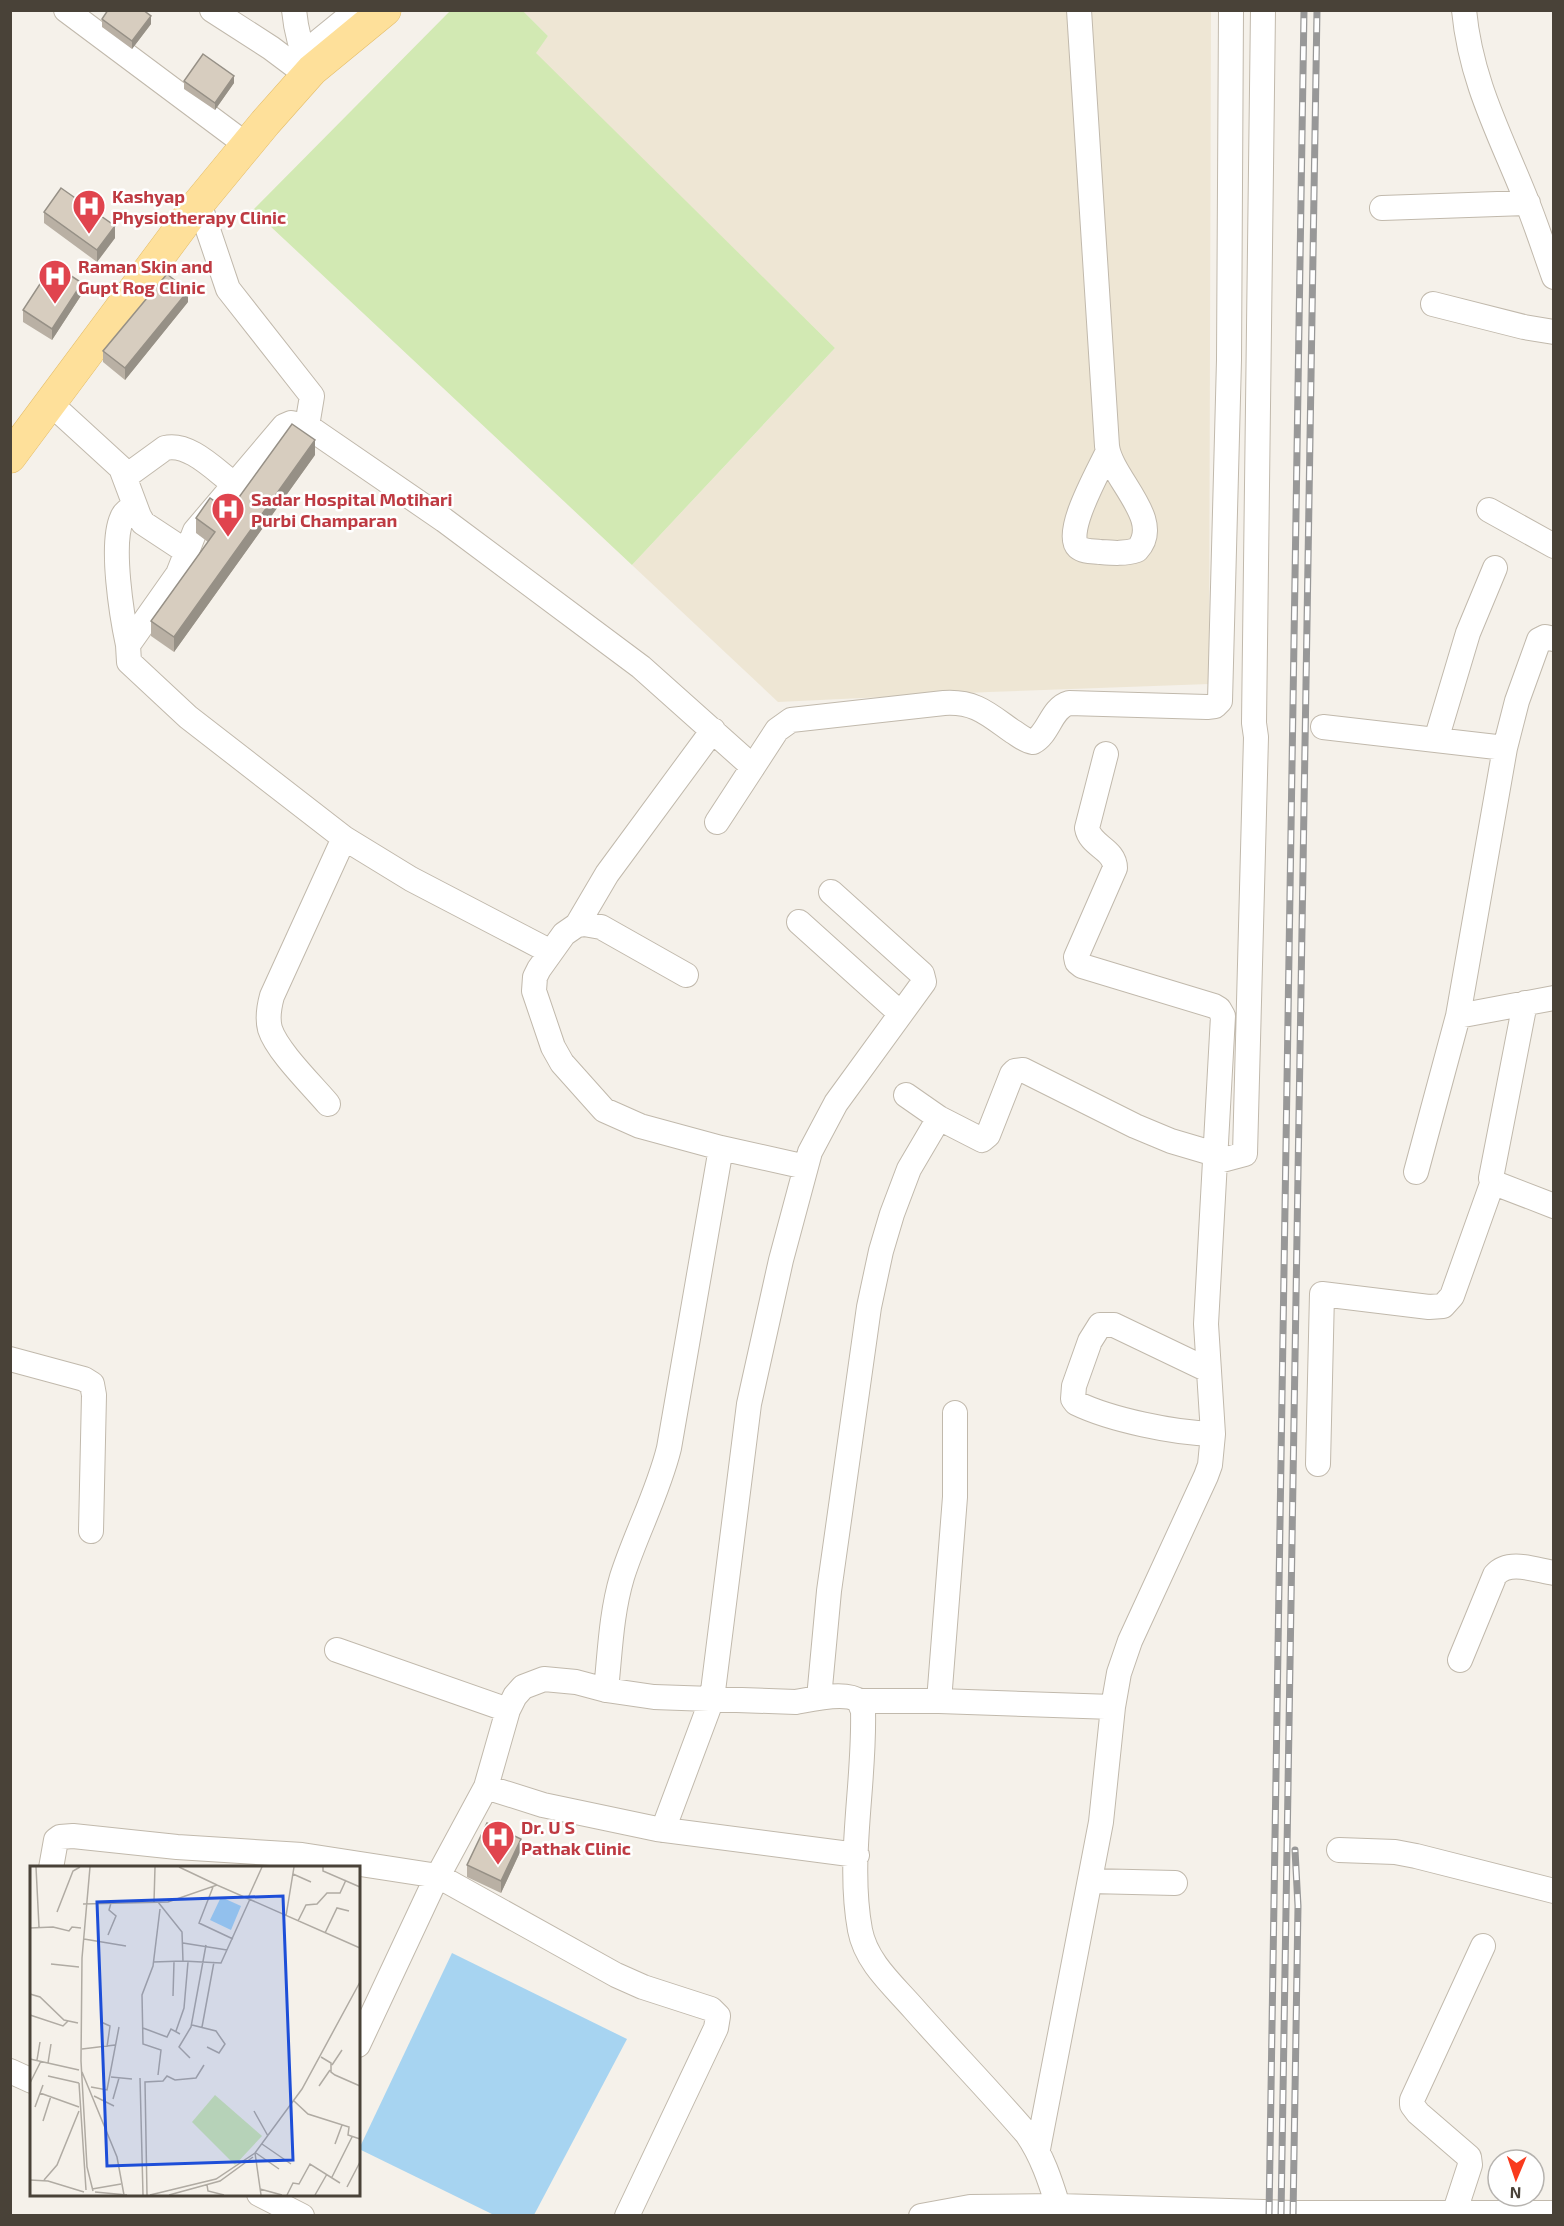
<svg xmlns="http://www.w3.org/2000/svg" width="1564" height="2226" font-family="'Exo 2',sans-serif">
<style>
.education{fill:#eee6d4}
.green{fill:#d2e9b3}
.water{fill:#a7d4f1}
.lines{fill:none;stroke-linecap:round;stroke-linejoin:round}
.minor-casing{stroke:#c1b9ac;stroke-width:26}
.major-casing{stroke:#e4bd69;stroke-width:33}
.minor{stroke:#fff;stroke-width:24}
.major{stroke:#fee09a;stroke-width:32}
.rail-casing{stroke:#989898;stroke-width:7}
.rail{stroke:#fff;stroke-width:4.5;stroke-dasharray:14;stroke-linecap:butt}
.wall{fill:#b9b0a4}
.shaded-wall{fill:#969086}
.building{fill:#d7cdbf;stroke:#969086;stroke-width:1.5}
.labels{text-anchor:middle;dominant-baseline:central;stroke-width:5;stroke-linejoin:round;paint-order:stroke}
.health-label{font-size:18px;font-weight:bold;fill:#be3a42;stroke:#fff;text-anchor:start}
.inset-road{fill:none;stroke:#b0aba3;stroke-width:1.5}
.view{fill:#1d4ed8;fill-opacity:0.15;stroke:#1d4ed8;stroke-width:3}
.inset-edge{fill:none;stroke:#494238;stroke-width:3}
</style>
<rect width="100%" height="100%" fill="#f5f1ea"/>
<path class="education" d="M523,11h688l-2,673 -220,8 -211,10 -146,-137 203,-217 -300,-295 13,-17z"/>
<path class="green" d="M450,11h73l25,25 -12,17 299,295 -203,217 -379,-355z"/>
<path class="water" d="M452,1953l175,86 -93,176h-40l-135,-66z"/>
<g class="lines">
<g class="minor-casing">
<path id="minor" d="M66,10l182,136
M212,10l59,38 36,27
M294,10c2,20 6,38 15,55
M1079,10l28,436c4,33 58,74 30,104 -12,4 -24,3 -37,2 -7,-1 -16,0 -22,-5 -15,-14 22,-78 29,-94
M1464,10c7,73 37,126 63,192 10,25 18,50 27,75
M303,54l54,-44
M199,203l29,86 84,107 -5,30
M1382,208l146,-5
M1433,304l91,23 30,5
M50,403l71,65 18,48 4,7 44,29
M125,477l40,-29c24,-6 50,22 69,36
M1489,510l65,36
M128,645c-6,-28 -18,-101 -6,-127 2,-6 8,-9 13,-12
M1323,727l182,21
M1436,740l32,-107 27,-65
M717,822l60,-92 14,-10 153,-17c31,-2 44,11 68,28 7,4 13,10 21,11 16,-8 18,-34 36,-39l138,4 8,-1 5,-5 9,-341 2,-350
M799,922l101,91
M577,925l30,-51 106,-144
M551,952l-140,-73 -67,-41 -156,-121 -59,-55 -1,-17 50,-71 17,-43 89,-105 7,-3 16,3 137,94 197,147 112,100
M686,975l-85,-48 -17,-3 -7,1 -13,9 -25,35 -4,8 -1,14 19,56 9,16 42,47 36,16 81,22 85,19
M1525,1003l-34,175 6,6 57,22
M1458,1016l96,-18
M906,1095l33,23 43,22 6,-5 24,-61 3,-3 8,-1 112,56 36,15 44,13
M328,1104c-16,-19 -51,-53 -58,-75 -3,-11 -1,-22 2,-33l72,-158
M1215,1162l30,-8 11,-417 -2,-14 9,-713
M1416,1172l42,-156 47,-268 12,-47 22,-61 6,-3 9,2
M10,1359l74,20 8,5 2,11 -3,136
M1208,1370l-94,-45h-14l-10,16 -16,45 -1,13 3,4c35,17 99,30 137,31
M1318,1464l4,-170 107,13 14,-1 9,-10 41,-115
M337,1650l171,60
M1460,1660l35,-85c14,-16 40,-5 59,-2
M606,1690c4,-37 5,-76 16,-113 14,-44 36,-84 47,-129l52,-300
M819,1698l10,-107 40,-284 12,-56 11,-37 17,-45 30,-51
M859,1701h80l174,6
M939,1701l16,-204v-84
M486,1787l57,18 114,24 200,26
M663,1830l49,-131 37,-295 32,-144 29,-108 26,-49 88,-121 -2,-8 -91,-82
M1339,1850l56,2 21,4 138,35
M51,1868l5,-28 4,-3 13,-1 104,11 125,8 136,21 178,99 27,12 68,22 7,7 -2,12 -89,188
M1090,1881l85,2
M358,2045l74,-158 54,-100 22,-77 7,-14 8,-9 21,-8 32,3 30,8 48,7 142,5c16,-3 50,-11 63,-1l4,10c2,73 -16,148 -3,219 6,32 33,55 54,79 37,42 76,82 113,125 15,22 23,46 31,72
M10,2071l22,10
M1038,2149l63,-327 12,-115 6,-34 11,-32 76,-165 4,-11 3,-31 -7,-110 17,-308 -4,-7 -5,-3 -132,-40 -5,-4 -1,-5 39,-89c0,-19 -25,-22 -28,-40l19,-74
M259,2194l43,22
M1454,2214l16,-49 -1,-8 -51,-44 -6,-8v-5l71,-154
M921,2216l49,-9 88,-1 235,7h261"/>
</g>
<g class="major-casing">
<path id="major" d="M10,457l189,-254 66,-80 47,-53 73,-60"/>
</g>
<use href="#minor" class="minor"/>
<use href="#major" class="major"/>
<g class="rail-casing">
<path id="rail" d="M1269,2216l35,-2206
M1281,2216l36,-2206
M1293,2216l5,-310 -3,-56"/>
</g>
<use href="#rail" class="rail"/>
</g>
<path class="wall" d="M102,19l49,5 -19,25 -30,-22z
M184,81l50,2 -19,27 -31,-21z
M44,212l71,26 -18,24 -53,-39z
M82,294l-30,46 -29,-18v-12z
M188,302l-63,78 -22,-18v-11z
M315,455l-141,197 -23,-16v-15l57,-79 -12,-9v-15l33,-7z
M521,1850l-20,43 -34,-16v-12z"/>
<path class="shaded-wall" d="M151,16v8l-19,25v-8z
M234,76v7l-19,27v-7z
M115,226v12l-18,24v-12z
M82,283v11l-30,46v-11z
M188,291v11l-63,78v-12z
M315,440v15l-141,197v-15z
M521,1839v11l-20,43v-12z"/>
<path class="building" d="M108,10h35l8,6 -19,25 -30,-22z
M203,54l31,22 -19,27 -31,-22z
M61,188l54,38 -18,24 -53,-38z
M53,264l29,19 -30,46 -29,-19z
M167,274l21,17 -63,77 -22,-17z
M292,424l23,16 -141,197 -23,-16 64,-89 -19,-14 14,-20 19,13z
M487,1823l34,16 -20,42 -34,-16z"/>
<defs>
<g id="hospital-pin" transform="scale(1.725)"><path d="M0 17L-7.5 6A9.5 9.5 0 1 1 7.5 6Z" fill="#e0444e" stroke="#fff"/><path d="M-5-5h3v3.5h4V-5h3V5h-3V1.5h-4V5h-3Z" fill="#fff"/></g>
</defs>
<g fill-rule="evenodd">
<use href="#hospital-pin" x="89" y="206"/>
<use href="#hospital-pin" x="55" y="276"/>
<use href="#hospital-pin" x="228" y="509"/>
<use href="#hospital-pin" x="498" y="1837"/>
</g>
<g class="labels">
<g class="health-label">
<text x="112" y="196">Kashyap<tspan x="112" dy="21">Physiotherapy Clinic</tspan></text>
<text x="78" y="266">Raman Skin and<tspan x="78" dy="21">Gupt Rog Clinic</tspan></text>
<text x="251" y="499">Sadar Hospital Motihari<tspan x="251" dy="21">Purbi Champaran</tspan></text>
<text x="521" y="1827">Dr. U S<tspan x="521" dy="21">Pathak Clinic</tspan></text>
</g>
</g>
<g transform="translate(30 1866)">
<rect width="330" height="330" fill="#f5f1ea"/>
<path d="M185,229l47,41 -27,29 -43,-43z" fill="#d2e9b3"/>
<path d="M191,31l20,9 -10,24 -21,-10z" fill="#a7d4f1"/>
<path class="inset-road" d="M6,1l3,60M60,1l-8,91 -1,103 6,106 6,24M149,1l38,18M293,1v4l37,16M263,8l18,8M183,21l-14,36 34,16M218,32l14,-31M124,36l1,-35M128,36l24,30 1,29 38,2 29,-64M53,38l85,-2 49,-17 143,63M27,46l16,-41 7,-4M256,50l8,-49M268,55l8,-16 11,-1 10,-11h13l6,-13M0,62l23,-1 16,4 3,-4 9,1M295,67l12,-25 12,3M78,69l8,-19 -7,-6 2,-7M54,73l42,7M153,77l44,7M123,96l30,-1M21,98l28,3M0,128l10,3 24,23 14,3M143,130l1,-34M0,149l33,11 5,-5M71,156l9,4 -3,21M162,159l24,6 9,13 -6,9 -12,-6M172,161l12,-65M113,162l24,9 4,-8 9,5M146,165l8,-23 4,-46M52,183l33,-4M291,191l10,6v9l4,3 25,11M160,192l-11,-11 12,-20 15,-82M0,193l49,11M7,194l3,-18M18,197l3,-19M302,199l10,-15M52,206l35,85 7,38M128,209l3,-25 -18,-6 -1,-49 11,-29 7,-57M18,210l31,7M81,211l21,2M110,212l3,117M0,217l11,-22M49,217l7,107M289,220l11,-16M61,221l16,3 12,-63M10,227l39,14M64,230l20,10M83,233l6,-21M264,235l14,13 41,13 -1,8 12,4M5,241l8,-22M224,245l14,25M13,255l8,-25M232,278l29,20M305,278l7,-19M225,287l6,42M226,287l23,16M302,311l20,-40M0,314l18,1 36,11M14,314l13,-15 22,-54M177,319l1,6 16,4M317,321l13,-25M62,323l29,-5M230,323l22,6M65,326l32,3M117,329l-2,-113 18,-1 4,-5 8,4 21,-2 8,-13M120,329l66,-16 39,-26 47,-64 58,-107M139,329l51,-14 33,-24M257,329l6,-12 6,1 11,-20 30,19M285,329l12,-21"/>
<path class="view" d="M253,30l10,264 -186,6 -10,-264z"/>
<rect width="330" height="330" class="inset-edge"/>
</g>
<rect width="1564" height="2226" fill="none" stroke="#494238" stroke-width="24"/>
<g transform="translate(1516 2178) rotate(182)"><circle r="28" fill="#ffffff" stroke="#b6b3af" stroke-width="1.5"/>
<path d="M0-4.5L10 22L0 15L-10 22Z" fill="#f93a1d"/>
<text y="-9" font-size="16" font-weight="bold" text-anchor="middle" fill="#494238">N</text>
</g>
</svg>
